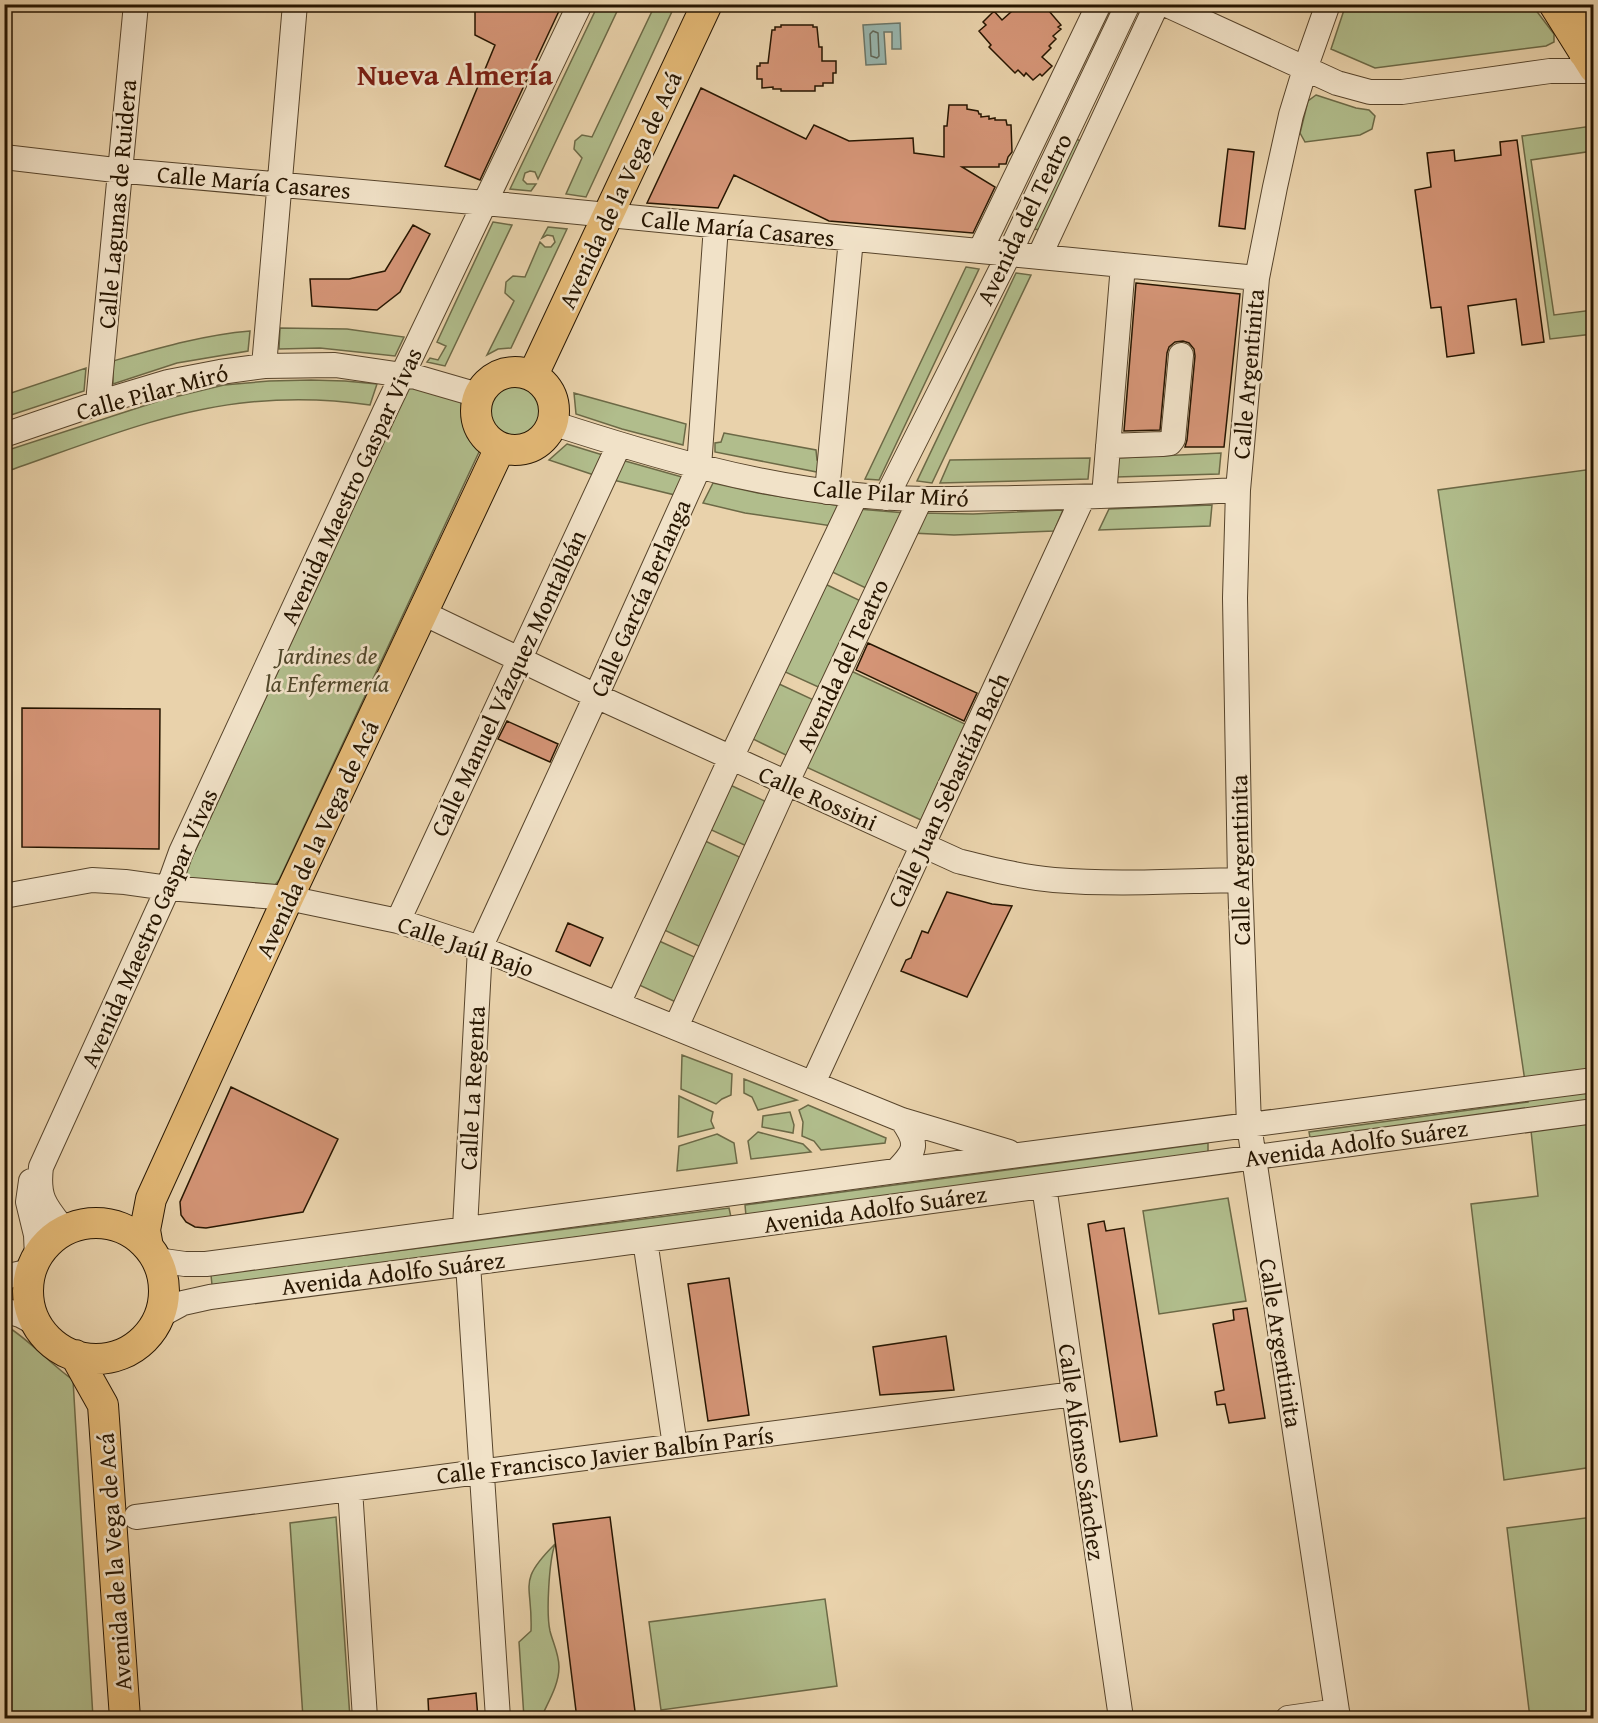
<svg xmlns="http://www.w3.org/2000/svg" width="1598" height="1723" font-family="'Gentium Book Plus',serif">
<style>
.green{fill:#b1bd8c;stroke:#6c6946;stroke-width:1.5}
.water{fill:#98b6af;stroke:#6a7669;stroke-width:1.5}
.lines{fill:none;stroke-linecap:round;stroke-linejoin:round}
.shore{stroke:#5f6658;stroke-width:1.5}
.building{fill:#d59577;stroke:#261500;stroke-width:1.5}
.minor-casing{stroke:#57442b;stroke-width:26}
.major-casing{stroke:#261500;stroke-width:32}
.minor{stroke:#f1e2c8;stroke-width:24}
.major{stroke:#e4b976;stroke-width:30}
.labels{text-anchor:middle;dominant-baseline:central;stroke-width:5;stroke-linejoin:round;paint-order:stroke}
.street-label{font-size:24px;fill:#261500;stroke:#f1e2c8}
.park-label{font-size:24px;font-style:italic;fill:#50472a;stroke:#f1e2c8}
.district-label{font-size:30px;font-weight:bold;fill:#7a1f14;stroke:#f1e2c8}
</style>
<rect width="100%" height="100%" fill="#e9d2ab"/>
<filter id="stains"><feTurbulence type="fractalNoise" baseFrequency=".00333" numOctaves="4"/><feColorMatrix values="0 0 0 0 .2 0 0 0 0 .09 0 0 0 0 .02 0 0 0 .5 -.17"/></filter>
<radialGradient id="worn" r=".72"><stop offset=".6" stop-color="#630" stop-opacity="0"/><stop offset="1" stop-color="#630" stop-opacity=".3"/></radialGradient>
<path class="green" d="M1346,4l186,1 22,29v8l-8,4 -171,22 -44,-19z
M598,5h22l-82,174 -3,-7 -5,-1 -5,2 -2,7 4,4h9l-5,7 -21,-2z
M655,5h20l-89,192 -20,-3 16,-36 -8,-9 1,-8 7,-6 10,2z
M1316,95l40,13 13,2 6,6 -3,13 -12,6 -55,7 -5,-9 8,-32z
M1592,126l1,25 -62,9 23,155 39,-5v24l-43,5 -28,-203z
M1074,138l11,5 -41,87 -12,-1z
M493,222l19,3 -67,141 -18,-4 3,-4 8,2 8,-14 -9,-4z
M548,227l19,2 -56,119 -13,1 -11,6 27,-54 -9,-8 1,-11 7,-6 12,1 15,-35 5,5h6l4,-5 -2,-6 -6,-1 -5,3z
M966,267l13,2 -100,211 -14,-1z
M1016,273l15,2 -99,208 -15,-2z
M280,328l67,1 57,8 -9,19 -75,-8 -41,1z
M250,331l-2,20 -71,12 -64,21v-23c46,-13 90,-26 137,-30z
M86,368l-2,23 -79,26v-22z
M311,380l34,1 32,3 -7,21c-40,-6 -79,-7 -119,-3 -85,8 -167,43 -246,70v-21l157,-51 62,-15 45,-4z
M485 410a30 30 0 1 1 60 0a30 30 0 1 1-60 0Z
M411,385l57,19c-3,22 14,33 11,48l-200,428 -4,5 -89,-4 -2,-6 224,-486z
M574,393l112,31 -3,21 -61,-16 -46,-15z
M724,433l92,17 1,10 6,1 -1,12 -107,-21v-9l6,-1z
M567,444l39,12 -9,20 -48,-16z
M1221,453l-2,21 -103,3 1,-19z
M1090,458l-2,21 -148,4 10,-23z
M618,459l64,18 -7,18 -66,-16z
M1593,469v998l-89,13 -33,-276 67,-8 -9,-84 -218,31 -2,-11 219,-30 -90,-612z
M713,483l45,10 84,13 -10,20 -87,-13 -42,-10z
M1212,505l-2,21 -111,4 10,-21z
M858,509l48,4 -36,77 -42,-20z
M1063,510l-9,21 -100,4 -43,-2 11,-20 51,1z
M823,583l42,20 -40,87 -42,-19z
M849,670l116,54 -44,96 -115,-53z
M777,683l41,19 -26,56 -41,-20z
M728,784l43,20 -20,44 -44,-20z
M703,840l43,20 -41,89 -43,-20z
M657,940l44,20 -21,44 -43,-20z
M682,1055l50,19 -1,21 -9,4 -6,5 -35,-15z
M744,1079l53,21 -39,10 -6,-13 -8,-4z
M679,1096l34,16 -2,9 3,7 -36,9z
M808,1105l78,33 -1,5 -64,7 -7,-9 -12,-5 1,-14 -4,-12z
M790,1112l4,13 -1,8 -31,-6 1,-11z
M758,1132l45,12 8,8 -60,7 -3,-18z
M717,1134l17,9 3,20 -60,8 2,-25z
M1208,1143v9l-462,64 -1,-11z
M1228,1198l18,103 -87,13 -16,-103z
M729,1208l2,9 -519,68 -1,-10z
M5,1325c25,15 44,38 68,55l20,338h-88z
M336,1517l14,201h-47l-13,-195z
M1593,1517v201h-63l-23,-190z
M555,1544c-6,17 -9,69 -5,87 3,12 9,23 9,36 0,18 -11,35 -18,51h-17l-5,-76 12,-11c2,-48 -15,-48 24,-87z
M825,1599l12,87 -176,24 -12,-88z"/>
<path class="water" d="M900,23l1,26h-9v-17h-8l2,32 -20,1 -3,-40z"/>
<g class="lines">
<path class="shore" d="M873,31l5,2 1,23 -2,2 -6,-2 -1,-22z"/>
</g>
<path class="building" d="M475,4l84,7 -79,169 -35,-14 50,-121 -20,-10z
M1020,4h23l18,21 -3,2 3,2 -8,7 3,3 -7,7 2,2 -9,9 10,9 -10,10 -2,-2 -7,6 -7,-7 -2,3 -6,-6 -3,3 -26,-26 2,-2 -12,-14 7,-6 -3,-3 11,-11 8,9z
M781,25h32v2h4l2,20h3v14h14v12h-3v10h-10v3h-8v5h-34v-2h-8v-2l-11,1v-9h-5v-13h3v-3h8l4,-33h3v-3h6z
M701,88l105,51 8,-14 35,16 64,-3 1,15 30,4v-31h3l2,-21h18v4l11,2 1,3h2v3l8,-1v3l6,-1v2h11l1,5h4l1,27 -4,5 -2,7h-7v3h-37l33,20 -22,46 -144,-12 -95,-46 -16,33 -71,-5z
M1517,140l27,202 -22,3 -6,-46 -48,7 6,47 -27,4 -6,-50 -10,1 -16,-118 16,-3 -4,-34 27,-3 1,11 46,-6 -1,-13z
M1228,149l26,3 -9,77 -26,-3z
M413,225l17,9 -30,58 -23,18 -65,-4 -2,-27h39l36,-8z
M1136,283l104,11 -16,153h-39l2,-7 8,-84 -1,-7 -5,-6 -6,-2 -8,1 -6,5 -2,6 -7,77 -36,1z
M868,643l109,50 -13,28 -108,-51z
M22,708l138,1 -1,140 -137,-2z
M507,721l51,23 -8,18 -52,-23z
M947,892l45,12 20,2 -45,91 -66,-26 5,-11 5,-2 11,-27 6,2z
M568,923l35,15 -13,28 -34,-15z
M231,1087l107,52 -35,73 -97,16 -11,-1 -9,-5 -5,-7 -1,-13z
M1104,1221l2,10 18,-3 33,208 -37,6 -32,-218z
M729,1278l20,137 -41,6 -20,-137z
M1247,1308l18,110 -36,5 -4,-19 -8,1 -2,-13 9,-2 -11,-66 21,-4 -1,-10z
M946,1336l8,54 -74,5 -7,-48z
M610,1517l26,202h-59l-24,-195z
M476,1693l2,26h-49l-1,-20z"/>
<g class="lines">
<g class="minor-casing">
<path id="minor" d="M1165,4l172,79 33,9h32l148,-21h44
M1328,4l-23,65 -14,46 -16,72 -18,91 -19,212 -3,108 5,282 9,245 89,593
M4,157l111,13 370,33 772,75
M980,251l119,-247
M1039,257l118,-253
M264,366l31,-362
M98,403l38,-399
M552,423c99,32 200,62 304,72 53,6 106,4 159,3 75,-1 149,-4 223,-8
M4,435l94,-32 70,-21 52,-10 44,-6 71,-1 81,12 62,18
M1108,446l54,-2 8,-1 3,-4 8,-84
M827,492l24,-253
M1104,496l19,-231
M886,498l123,-244 119,-250
M423,613l173,83 362,165c32,8 63,16 96,19 61,5 124,1 186,0
M4,896l88,-16 33,2 43,6 120,10 110,23 82,27 422,172 107,32
M398,921l221,-476
M618,1004l113,-246 125,-263
M676,1027l110,-243 134,-284
M813,1083l270,-586
M896,1171c20,-20 23,-27 6,-51
M31,1181l-3,21 8,33 1,23
M1044,1186l77,532
M465,1228l15,-280 116,-252 103,-229 17,-241
M65,1231c-19,-24 -28,-32 -24,-64l127,-279 13,-36 204,-441 195,-407
M645,1240l30,206
M157,1260l28,4h21l690,-93 698,-91
M468,1264l30,454
M4,1277l27,-6
M4,1310l16,5 17,9
M159,1316l24,-13 27,-6 376,-49 1008,-137
M350,1489l15,229
M136,1517l938,-123
M1288,1718l49,-7"/>
</g>
<g class="major-casing">
<path id="major" d="M1554,4l40,64
M1584,53c-3,-16 -7,-33 10,-43
M476 411a39 39 0 1 1 78 0a39 39 0 1 1-78 0Z
M533,375l174,-371
M28 1291a68 68 0 1 1 136 0a68 68 0 1 1-136 0Z
M148,1247l-3,-17 6,-31 137,-301 212,-450
M75,1355l28,50 22,313"/>
</g>
<use href="#minor" class="minor"/>
<use href="#major" class="major"/>
</g>
<g class="labels">
<g class="street-label">
<text transform="translate(254 182) rotate(5)">Calle María Casares</text>
<text transform="translate(620 190) rotate(-65)">Avenida de la Vega de Acá</text>
<text transform="translate(117 204) rotate(-85)">Calle Lagunas de Ruidera</text>
<text transform="translate(1024 219) rotate(-64)">Avenida del Teatro</text>
<text transform="translate(738 228) rotate(6)">Calle María Casares</text>
<text transform="translate(1248 374) rotate(-85)">Calle Argentinita</text>
<text transform="translate(152 392) rotate(-15)">Calle Pilar Miró</text>
<text transform="translate(351 486) rotate(-65)">Avenida Maestro Gaspar Vivas</text>
<text transform="translate(891 493) rotate(4)">Calle Pilar Miró</text>
<text transform="translate(640 598) rotate(-66)">Calle García Berlanga</text>
<text transform="translate(842 665) rotate(-65)">Avenida del Teatro</text>
<text transform="translate(508 683) rotate(-65)">Calle Manuel Vázquez Montalbán</text>
<text transform="translate(948 790) rotate(-65)">Calle Juan Sebastián Bach</text>
<text transform="translate(818 798) rotate(24)">Calle Rossini</text>
<text transform="translate(317 839) rotate(-65)">Avenida de la Vega de Acá</text>
<text transform="translate(1240 860) rotate(-91)">Calle Argentinita</text>
<text transform="translate(149 928) rotate(-66)">Avenida Maestro Gaspar Vivas</text>
<text transform="translate(466 946) rotate(19)">Calle Jaúl Bajo</text>
<text transform="translate(472 1088) rotate(-87)">Calle La Regenta</text>
<text transform="translate(1356 1143) rotate(-8)">Avenida Adolfo Suárez</text>
<text transform="translate(875 1209) rotate(-8)">Avenida Adolfo Suárez</text>
<text transform="translate(393 1273) rotate(-7)">Avenida Adolfo Suárez</text>
<text transform="translate(1281 1343) rotate(81)">Calle Argentinita</text>
<text transform="translate(1082 1452) rotate(82)">Calle Alfonso Sánchez</text>
<text transform="translate(605 1455) rotate(-7)">Calle Francisco Javier Balbín París</text>
<text transform="translate(114 1562) rotate(-94)">Avenida de la Vega de Acá</text>
</g>
<g class="park-label">
<text x="327" y="655">Jardines de<tspan x="327" dy="28">la Enfermería</tspan></text>
</g>
<g class="district-label">
<text x="455" y="74">Nueva Almería</text>
</g>
</g>
<rect width="1598" height="1723" fill="none" stroke="#e9d2ab" stroke-width="24"/>
<rect x="6" y="6" width="1586" height="1711" fill="none" stroke="#261500" stroke-width="3"/>
<rect x="12" y="12" width="1574" height="1699" fill="none" stroke="#261500" stroke-width="1.5"/>
<rect width="100%" height="100%" filter="url(#stains)"/>
<rect width="100%" height="100%" fill="url(#worn)"/>
</svg>
